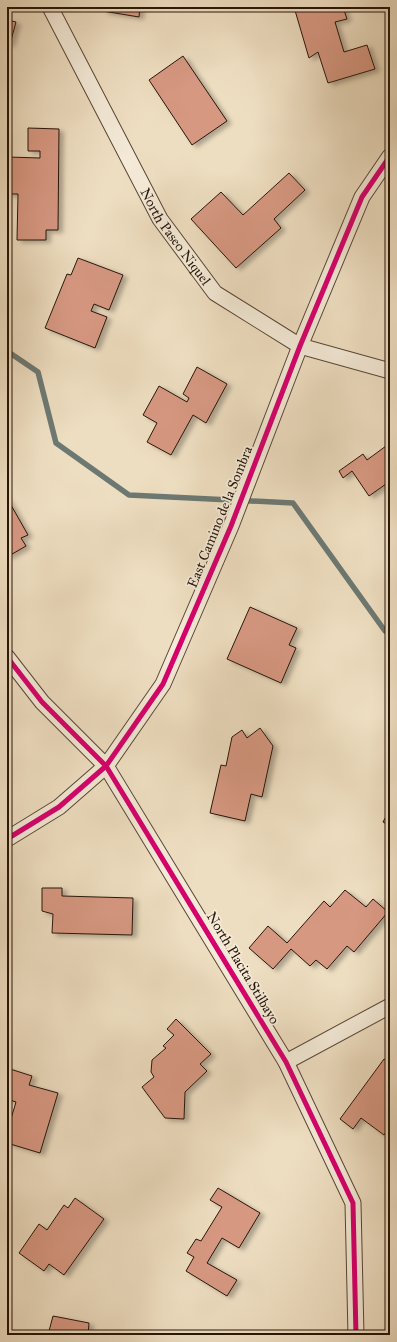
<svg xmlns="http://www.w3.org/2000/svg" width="397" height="1342" font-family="'IM FELL Great Primer',serif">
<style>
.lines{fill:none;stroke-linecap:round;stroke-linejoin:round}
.stream{stroke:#6c7973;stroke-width:5.5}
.building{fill:#d79882;stroke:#261509;filter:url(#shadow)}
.minor-casing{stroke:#584737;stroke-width:17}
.minor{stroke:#f4ead7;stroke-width:15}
.cycleway-casing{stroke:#f4ead7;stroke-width:8}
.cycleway{stroke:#d6006c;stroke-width:5}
.labels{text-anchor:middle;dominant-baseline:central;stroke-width:3.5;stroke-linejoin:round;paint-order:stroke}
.street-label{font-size:14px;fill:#261509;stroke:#f4ead7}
</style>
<defs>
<filter id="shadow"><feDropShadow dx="4.5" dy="2.5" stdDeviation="2" flood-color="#0004"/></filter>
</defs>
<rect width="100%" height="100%" fill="#eedec1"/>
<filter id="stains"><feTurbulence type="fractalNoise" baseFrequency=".005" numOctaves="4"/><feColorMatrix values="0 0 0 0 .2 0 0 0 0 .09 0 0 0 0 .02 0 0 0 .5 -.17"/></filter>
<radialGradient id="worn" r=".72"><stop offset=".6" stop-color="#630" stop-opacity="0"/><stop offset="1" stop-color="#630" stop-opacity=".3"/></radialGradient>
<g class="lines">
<path class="stream" d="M7,351l31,21 18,71 73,52 164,8 92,128 5,3"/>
</g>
<path class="building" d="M104,7h36l-1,10 -36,-6z
M294,7h49l4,12 -12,3 9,30 23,-7 8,24 -47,14 -10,-31 -9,6z
M7,20l9,2 -6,22h-3z
M183,56l44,65 -35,24 -43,-65z
M28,128l31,1 -1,101h-12v10h-29l1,-46h-11v-37l33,1v-7h-12z
M289,173l16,17 -31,29 7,9 -45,40 -45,-49 30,-27 22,23z
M78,258l45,17 -14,35 -15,-6 -3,7 16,6 -12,31 -50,-20 22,-54 4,1z
M197,367l30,17 -21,39 -13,-8 -22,40 -24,-13 10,-19 -14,-8 16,-29 28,16 2,-4 -6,-4z
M390,443v46l-4,-5 -17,12 -17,-25 -9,7 -4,-7 24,-17 4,6z
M7,498l21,37 -7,3 5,8 -19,11z
M250,607l47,21 -8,17 7,3 -15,35 -54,-24z
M260,728l13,18 -11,51 -11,-3 -6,27 -35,-8 11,-48 5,1 6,-29 10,-7 5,8z
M390,809v17l-7,-4z
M42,888h20v8l71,2 -1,37 -80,-2 1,-19 -11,-3z
M345,890l21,17 7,-8 15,13 -34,40 -7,-6 -20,23 -11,-9 -6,6 -19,-17 -18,20 -24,-21 19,-22 19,17 37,-42 6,6z
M176,1019l35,35 -11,10 7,7 -22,21 -1,27 -19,-1 -23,-31 12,-10 -3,-5 1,-12 14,-12 -3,-2 11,-11 -7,-6z
M384,1059l6,4v63l-6,9 -23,-17 -8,11 -13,-10z
M7,1068l25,8 -3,9 29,8 -18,60 -33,-10 3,-13 -3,-1v-8l3,1 6,-20 -9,-3z
M218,1188l42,25 -21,35 -17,-10 -15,25 30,17 -10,16 -41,-25 8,-14 -7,-4 9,-14 5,2 21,-34 -12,-7z
M75,1198l29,21 -40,56 -15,-11 -5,7 -25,-18 20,-29 8,6 17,-25 4,3z
M53,1316l36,7 -1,12h-54l1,-4h14z"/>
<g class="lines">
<g class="minor-casing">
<g id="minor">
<path id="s1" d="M50,7l110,212 55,74 85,53 90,25"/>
<path d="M7,657l35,45 64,64 180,296 67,141 3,132"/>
<path d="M7,839l52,-32 47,-41 57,-82 68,-158 69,-180 62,-149 28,-41"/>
<path d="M286,1062l104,-56"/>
</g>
</g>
<use href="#minor" class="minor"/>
<g class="cycleway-casing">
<path id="cycleway" d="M7,657l35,45 64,64 180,296 67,141 3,132
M7,839l52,-32 47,-41 57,-82 68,-158 69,-180 62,-149 28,-41"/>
</g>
<use href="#cycleway" class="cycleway"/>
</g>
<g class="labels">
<g class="street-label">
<text stroke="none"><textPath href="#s1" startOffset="262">North Paseo Niquel</textPath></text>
<text transform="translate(220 517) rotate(-68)">East Camino de la Sombra</text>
<text transform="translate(243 968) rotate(59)">North Placita Stilbayo</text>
</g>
</g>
<rect width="397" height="1342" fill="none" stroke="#eedec1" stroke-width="24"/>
<rect x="8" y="8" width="381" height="1326" fill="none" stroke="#261509" stroke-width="2"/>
<rect x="12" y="12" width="373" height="1318" fill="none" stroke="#261509"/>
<rect width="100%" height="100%" filter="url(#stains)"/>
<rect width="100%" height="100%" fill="url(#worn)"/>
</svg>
